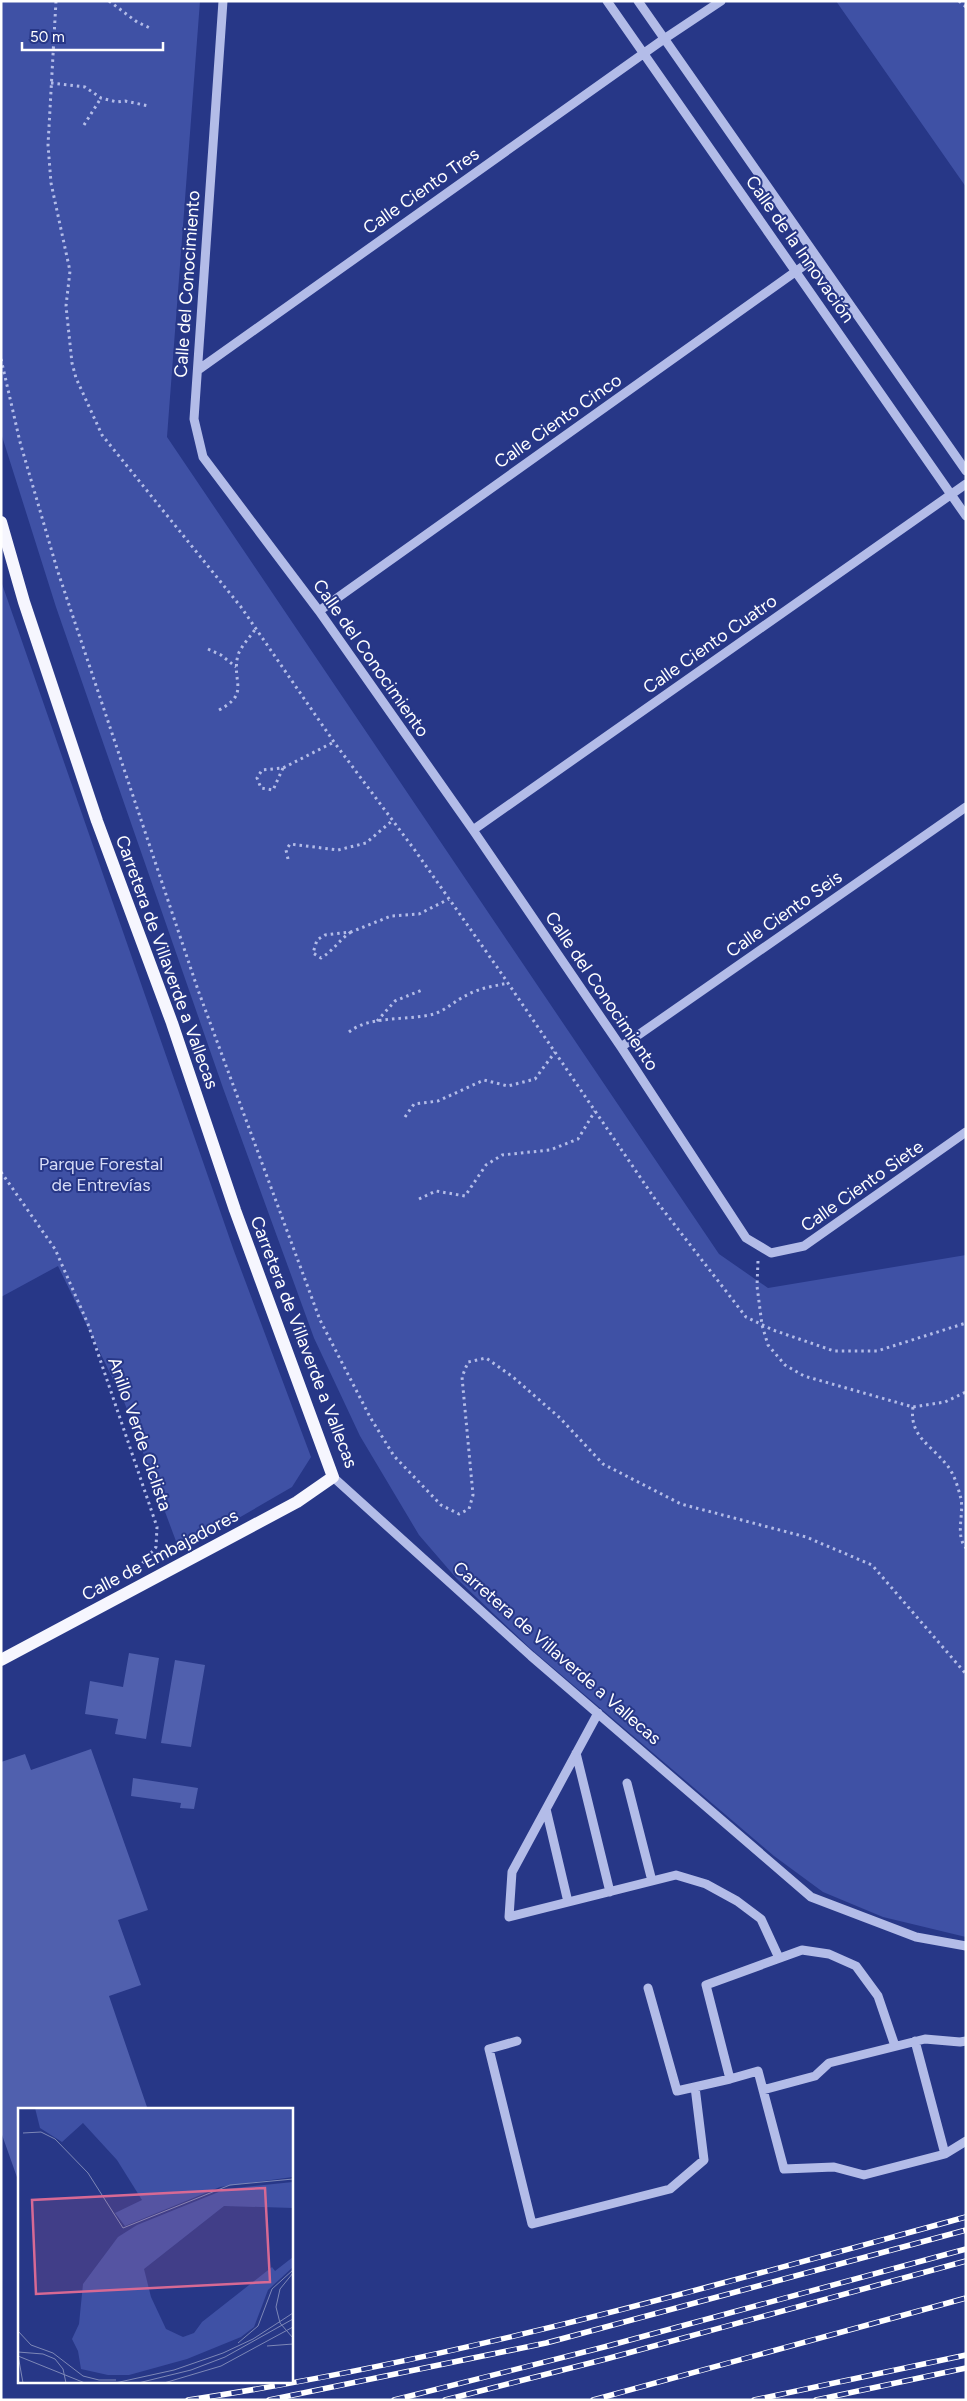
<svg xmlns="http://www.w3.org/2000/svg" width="967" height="2401" font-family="Figtree,sans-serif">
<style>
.green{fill:#3f51a5}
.building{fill:#5060ae}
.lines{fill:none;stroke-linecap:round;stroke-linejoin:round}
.path{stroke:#b3bce8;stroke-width:3;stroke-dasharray:2.5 4;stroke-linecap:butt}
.minor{stroke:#b3bce8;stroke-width:9}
.major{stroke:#f6f6fe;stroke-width:12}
.rail-casing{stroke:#fff;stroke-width:5.5}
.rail{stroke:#273787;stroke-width:4;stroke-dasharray:11;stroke-linecap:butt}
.labels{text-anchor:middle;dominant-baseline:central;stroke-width:4;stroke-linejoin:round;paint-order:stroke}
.street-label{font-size:18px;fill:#fff;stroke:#273787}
.park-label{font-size:18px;fill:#d7dcf7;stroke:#273787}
.inset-road{fill:none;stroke:#7d87b7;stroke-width:1}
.view{fill:#d76994;fill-opacity:0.15;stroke:#d76994;stroke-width:2.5}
.inset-edge{fill:none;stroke:#fff;stroke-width:2.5}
</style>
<rect width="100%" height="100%" fill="#273787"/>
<path class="green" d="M1,1h199l-33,436 552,817 49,34 198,-33v682l-83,-20 -60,-25 -49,-36 -243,-207 -74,-70 -38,-44 -59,-99 -46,-98 -91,-250 -167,-481 -55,-174z
M836,1h130v186z
M1,581l233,670 77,206 -19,30 -112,65 -55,-148 -67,-138 -57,31z"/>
<path class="building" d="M129,1653l30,5 -13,81 -31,-5 3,-15 -33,-5 5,-33 33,6z
M175,1660l30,5 -14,82 -30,-4z
M91,1749l57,161 -30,10 23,65 -32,11 39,114h-129l-1,70 -17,-48v-370l24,-8 6,16z
M133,1778l65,10 -4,21 -14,-1 1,-5 -50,-7z"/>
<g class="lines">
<path class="path" d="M56,1l-8,144 3,38 19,88 -4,35 6,57 4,15 26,57 139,172 93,135 80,107 83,118 160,235 89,115 27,13 61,21h43l89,-28
M109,1l28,21 15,7
M959,1l7,6
M51,83l34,4 16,11 16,4 8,-1 24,5
M84,125l17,-27
M1,359l19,83 37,127 141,421 122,330 50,97 24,39 47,49 18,9 10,-5 4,-14 -11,-118 6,-15 18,-4 27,19 47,41 43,46 78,40 125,33 66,28 94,109
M208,649l13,6 15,12
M219,710c32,-17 12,-28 19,-55 3,-9 13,-19 18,-27
M283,768l-10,22 -12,-2 -4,-10 5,-8 21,-2 51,-26
M288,859l-2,-9 4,-6 48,6 28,-7 27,-23
M351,932c-12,8 -18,19 -30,26l-8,-5 4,-13 8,-5 26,-3 40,-16 28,-2 30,-15
M377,1021l18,-20 27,-11
M349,1032c21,-17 58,-11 85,-18 12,-4 22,-14 33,-19 12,-7 28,-9 41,-12
M405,1117l9,-13 24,-3 46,-21 24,6 27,-7 20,-27
M1,1172l54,77 33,75 69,203 -1,20 -16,19
M419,1199l17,-8 29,5 21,-31 16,-10 48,-5 28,-11 17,-28
M758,1261l-1,25 5,39 6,20 17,20 19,11 109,31 32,-5 21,-10
M913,1407c-4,29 17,37 33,57 8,9 12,23 15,35 3,16 -6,36 5,49"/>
<path class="minor" d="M223,1l-29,418 9,38 116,154 154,219 148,217 125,191 25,15 33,-7 162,-114
M607,1l359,515
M638,1l328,470
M198,370l466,-331 57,-38
M319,611l497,-354
M473,830l493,-346
M621,1047l345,-240
M333,1477l198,179 280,241 105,40 50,9
M598,1713l-86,159 -3,45 167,-42 30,9 31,17 24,18 18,39
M576,1753l34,139
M627,1783l25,98
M546,1809l22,93
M648,1988l29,103 53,-12
M517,2041l-28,8 43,175 138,-35 34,-29 -9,-73
M915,2041l30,113
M895,2046l-17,-50 -22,-30 -27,-12 -27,-4 -96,35 24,94 28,-8 26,98 50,-2 30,8 81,-21 21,-13
M763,2090l52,-14 14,-13 96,-24 35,3 6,-1"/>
<path class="major" d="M1,522l23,80 73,219 75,202 63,187 98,267 -36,25 -296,158"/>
<g class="rail-casing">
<path id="rail" d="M188,2400c264,-39 521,-113 778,-183
M269,2400l277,-57 420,-113
M394,2400l210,-53 362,-98
M445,2400l161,-41 360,-98
M593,2400l373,-102
M754,2400l212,-45
M816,2400l150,-32"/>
</g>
<use href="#rail" class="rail"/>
</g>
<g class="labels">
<g class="street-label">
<text transform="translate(421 191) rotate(-35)">Calle Ciento Tres</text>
<text transform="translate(800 249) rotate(55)">Calle de la Innovación</text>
<text transform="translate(187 284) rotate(-86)">Calle del Conocimiento</text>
<text transform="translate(558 421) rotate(-35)">Calle Ciento Cinco</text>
<text transform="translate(710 644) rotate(-35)">Calle Ciento Cuatro</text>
<text transform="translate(371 658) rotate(55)">Calle del Conocimiento</text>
<text transform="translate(784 914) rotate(-35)">Calle Ciento Seis</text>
<text transform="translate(167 962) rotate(70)">Carretera de Villaverde a Vallecas</text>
<text transform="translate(602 991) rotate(56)">Calle del Conocimiento</text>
<text transform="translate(862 1186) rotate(-35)">Calle Ciento Siete</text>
<text transform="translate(304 1342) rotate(69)">Carretera de Villaverde a Vallecas</text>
<text transform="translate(140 1434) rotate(71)">Anillo Verde Ciclista</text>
<text transform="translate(160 1555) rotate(-28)">Calle de Embajadores</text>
<text transform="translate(557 1653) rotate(41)">Carretera de Villaverde a Vallecas</text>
</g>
<g class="park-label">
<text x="101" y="1164">Parque Forestal<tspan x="101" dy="21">de Entrevías</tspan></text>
</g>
</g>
<g transform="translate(18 2108)">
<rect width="275" height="275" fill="#273787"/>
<path d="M17,0h258v69l-73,10 -95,39 -10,-13 27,-13 -25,-40 -34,-37 -21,19 -22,-14zM275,74v26l-69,-2 -80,63 7,28 15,32 17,8 11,-4 8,-11 70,-55 3,4 18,-14v10l-25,23 -14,37 -13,10 -54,22 -58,16h-21l-27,-6 -3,-18 -6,-12 7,-15 4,-40 35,-47 19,-12 89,-36z" fill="#3f51a5"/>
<path class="inset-road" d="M5,25l18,-1 14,7 33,34 35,55 107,-43 63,-6M275,165l-13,16 -4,18 4,16 13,15M0,223l13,14 22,8 30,23 16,4h17M220,235l20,-17 14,-37 21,-19M249,238l26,-2M0,244l25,2 12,5 8,10 3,14M0,247l5,28M0,248l67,27M97,275l59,-13 49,-17 30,-14 40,-26M120,275l53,-13 34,-13 68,-38M146,275l57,-17 72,-39"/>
<path class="view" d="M247,80l5,94 -234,12 -4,-94z"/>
<rect width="275" height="275" class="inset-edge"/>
</g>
<rect width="967" height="2401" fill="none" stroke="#ffffff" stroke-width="5"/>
<path d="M22 42v8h141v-8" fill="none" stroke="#ffffff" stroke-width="2.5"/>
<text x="30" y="42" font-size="15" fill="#ffffff" stroke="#273787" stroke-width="4" paint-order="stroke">50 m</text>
</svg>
